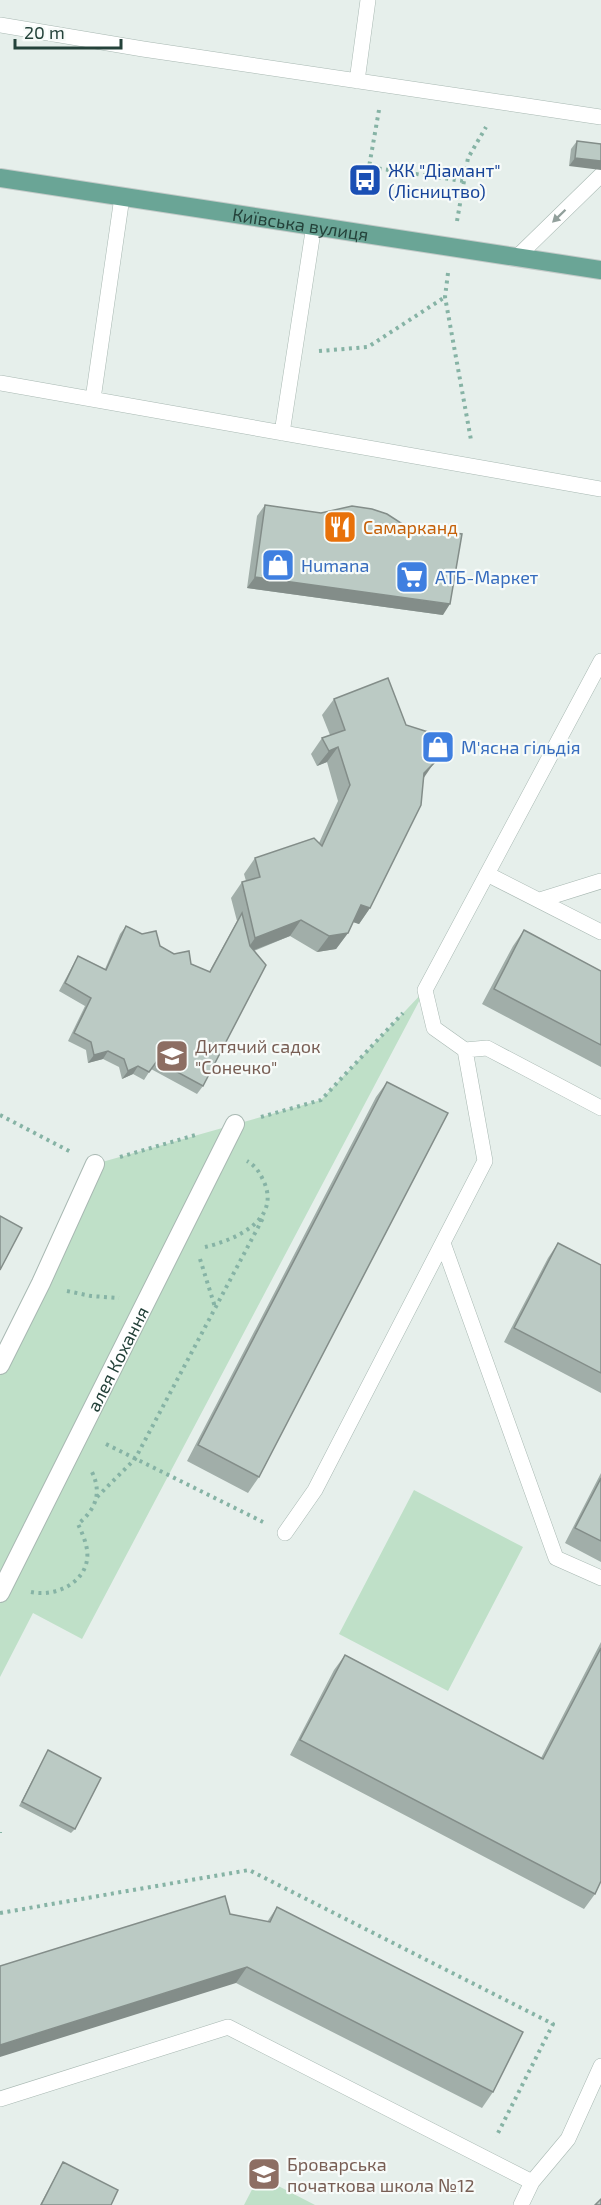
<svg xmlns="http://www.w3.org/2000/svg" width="601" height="2205" font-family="'Exo 2',sans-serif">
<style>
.park{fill:#bfe0c8}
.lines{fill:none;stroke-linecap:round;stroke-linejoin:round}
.lane-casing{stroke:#a8b8b2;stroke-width:16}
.street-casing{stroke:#a8b8b2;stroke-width:20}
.primary-casing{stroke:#c2cac8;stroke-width:20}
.path{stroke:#86b3a5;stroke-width:4;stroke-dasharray:3 4.5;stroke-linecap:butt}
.lane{stroke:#fff;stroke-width:15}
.street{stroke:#fff;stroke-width:18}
.primary{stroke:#6aa596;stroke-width:18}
.wall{fill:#a1aea9}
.shaded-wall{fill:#838d89}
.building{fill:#bbcac4;stroke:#838d89;stroke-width:1.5}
.oneway{fill:#92a09c}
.labels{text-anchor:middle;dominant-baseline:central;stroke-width:4.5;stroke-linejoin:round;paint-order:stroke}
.transit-label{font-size:18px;fill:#164399;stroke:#f7fbf9;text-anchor:start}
.street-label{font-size:18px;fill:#24423a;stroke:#f7fbf9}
.food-label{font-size:18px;fill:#c56008;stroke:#f7fbf9;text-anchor:start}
.shop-label{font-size:18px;fill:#366cbe;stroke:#f7fbf9;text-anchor:start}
.education-label{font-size:18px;fill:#785e54;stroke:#f7fbf9;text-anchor:start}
</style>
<rect width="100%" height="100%" fill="#e6efeb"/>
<path class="park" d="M425,990l-343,649 -49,-26 -33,64v-312l95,-201 226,-64z
M414,1490l109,57 -75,144 -109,-57z
M259,2176l56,29h-71z"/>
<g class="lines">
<g class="lane-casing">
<path id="lane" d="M0,25l143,24 458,68
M357,81l11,-81
M517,257l84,-82
M0,383l601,106
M93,399l29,-202
M282,433l32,-208
M601,661l-176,329 9,38 31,22 22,-2 114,60
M487,874l114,58
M540,900l61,-19
M443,1243l113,315 45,20
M285,1533l30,-43 170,-329 -20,-111
M0,2099l228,-72 304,155 36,-43 33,-73
M521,2205l11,-23"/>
</g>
<g class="street-casing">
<g id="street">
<path d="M0,1365l41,-82 54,-119"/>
<path id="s1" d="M0,1593l235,-469"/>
</g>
</g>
<g class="primary-casing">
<g id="primary">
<path id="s2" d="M0,178l601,92"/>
</g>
</g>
<path class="path" d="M379,110l-10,57 94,14
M457,221l11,-63 18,-31
M448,273l-3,24 26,143
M319,351l49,-4 77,-50
M0,1115l71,37
M261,1117l60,-17 82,-87
M120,1157l79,-23
M205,1247c30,-7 76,-27 59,-65 -4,-9 -8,-16 -17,-21
M200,1259l15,48
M67,1291l24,5 28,2
M106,1444l157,78
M97,1497l38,-38 128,-241
M31,1592c22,5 52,-7 56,-32 2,-12 -4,-25 -9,-36 18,-15 24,-31 14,-52
M0,1833v-1
M0,1913l249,-43 304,154 -57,113"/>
<use href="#lane" class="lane"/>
<use href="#street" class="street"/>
<use href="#primary" class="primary"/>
</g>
<path class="wall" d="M577,141l24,3 -32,22 2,-17z
M265,505l178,110 -196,-27 10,-72z
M334,699l89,79 -53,130 -11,16 -6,-2 -5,11 -12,16 -19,3 -27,-16 -36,15 -51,135 -6,8 -46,-25 -7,11 -11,-6 -11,5 -3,-12 -16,-8 -15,4 -2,-13 -18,-9 17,-35 -26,-15 14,-26 5,-9 27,13 15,-35 6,-8 65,38 18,8 28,-51 -6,-23 11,-16 4,-1 -2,-7 11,-16 64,-15 19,-42 -11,-39 -10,4 -6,-12 11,-16 8,-3 -8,-20z
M524,930l77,41v96l-119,-63 31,-58z
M387,1082l-128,395 -11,16 -61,-32 189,-364z
M558,1243l43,22v128l-97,-51 44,-84z
M601,1473v89l-36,-19z
M601,1642v239l-6,13 -11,15 -294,-154 44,-85 11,-15 196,103z
M48,1750l27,79 -4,4 -52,-27z
M277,1907l216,185 -11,16 -246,-125 -6,-69 37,8z
M63,2162l48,43h-71z"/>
<path class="shaded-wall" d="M575,158l26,3v9l-32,-4z
M255,577l195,27 -7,11 -196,-27z
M338,747l-11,15 -10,4 12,-15z
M434,763l-11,16 1,-6z
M361,905l9,3 -11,16 -9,-3z
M301,920l-11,16 -46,18 11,-16z
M348,933l-12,16 -19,3 12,-16z
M108,1051l-5,8 -15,4 6,-8z
M138,1066l-5,8 -11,5 6,-8z
M247,1967l-11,16 -236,74v-12z"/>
<path class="building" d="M577,141l24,3v17l-26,-3z
M265,505l56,8 31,-7 20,3 15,5 20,13 55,7 -12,70 -195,-27z
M388,678l18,47 22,7 11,10 -5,21 -10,10 -3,32 -51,103 -9,-3 -13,28 -19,3 -28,-16 -46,18 -13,-56 18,-5 -5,-19 59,-20 8,8 28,-61 -12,-38 -9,4 -7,-13 23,-8 -11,-31z
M242,913l8,33 16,19 -63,121 -46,-25 -8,11 -11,-6 -10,5 -4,-12 -16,-8 -14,4 -3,-13 -17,-9 17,-35 -26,-15 13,-27 28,14 20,-44 16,8 14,-3 4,15 14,8 15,-3 2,13 19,8z
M524,930l77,41v74l-107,-56z
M387,1082l61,31 -189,364 -61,-32z
M0,1216l22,12 -22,42z
M558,1243l43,22v108l-87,-45z
M601,1478v63l-26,-13z
M601,1648v233l-6,13 -295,-154 45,-85 198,104z
M48,1750l53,28 -26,51 -53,-27z
M225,1896l5,18 40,8 7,-15 246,125 -30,60 -246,-125 -247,78v-79z
M63,2162l55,28 -7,15h-70z
M601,2199v6h-6z"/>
<defs><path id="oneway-solid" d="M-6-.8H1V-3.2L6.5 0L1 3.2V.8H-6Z" transform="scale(1.5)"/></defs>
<use class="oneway" href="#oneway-solid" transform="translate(559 216) rotate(136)"/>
<defs>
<g id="bus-square" transform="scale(1.725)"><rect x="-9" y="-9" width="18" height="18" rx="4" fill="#1a4fb4" stroke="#f7fbf9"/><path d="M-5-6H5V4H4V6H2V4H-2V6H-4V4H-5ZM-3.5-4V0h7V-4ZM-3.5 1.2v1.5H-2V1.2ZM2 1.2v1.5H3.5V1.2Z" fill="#fff"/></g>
<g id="restaurant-square" transform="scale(1.725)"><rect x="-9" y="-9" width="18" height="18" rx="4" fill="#e8710a" stroke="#f7fbf9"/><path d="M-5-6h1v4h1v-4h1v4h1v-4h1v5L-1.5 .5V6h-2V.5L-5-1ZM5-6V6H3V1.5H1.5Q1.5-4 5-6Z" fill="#fff"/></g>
<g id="shop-square" transform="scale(1.725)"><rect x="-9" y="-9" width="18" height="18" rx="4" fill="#3f7fe0" stroke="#f7fbf9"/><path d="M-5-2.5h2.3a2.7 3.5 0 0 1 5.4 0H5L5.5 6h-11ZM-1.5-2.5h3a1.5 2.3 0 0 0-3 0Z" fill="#fff"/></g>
<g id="supermarket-square" transform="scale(1.725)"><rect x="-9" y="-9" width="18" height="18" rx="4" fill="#3f7fe0" stroke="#f7fbf9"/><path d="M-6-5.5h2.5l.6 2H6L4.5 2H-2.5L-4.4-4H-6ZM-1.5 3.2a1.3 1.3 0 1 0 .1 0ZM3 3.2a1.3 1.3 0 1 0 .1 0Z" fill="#fff"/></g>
<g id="school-square" transform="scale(1.725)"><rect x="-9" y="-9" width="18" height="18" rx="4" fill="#8d6e63" stroke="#f7fbf9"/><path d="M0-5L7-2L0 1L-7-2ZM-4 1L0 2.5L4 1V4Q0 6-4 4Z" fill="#fff"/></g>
</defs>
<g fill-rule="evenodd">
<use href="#bus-square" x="365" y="180"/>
<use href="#restaurant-square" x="340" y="527"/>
<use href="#shop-square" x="278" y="565"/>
<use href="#supermarket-square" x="412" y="577"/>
<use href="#shop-square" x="438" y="747"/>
<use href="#school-square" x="172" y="1056"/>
<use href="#school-square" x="264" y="2174"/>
</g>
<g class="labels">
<g class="transit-label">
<text x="388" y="170">ЖК "Діамант"<tspan x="388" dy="21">(Лісництво)</tspan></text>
</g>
<g class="street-label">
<text stroke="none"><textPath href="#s2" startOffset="304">Київська вулиця</textPath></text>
<text stroke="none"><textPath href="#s1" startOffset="262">алея Кохання</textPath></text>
</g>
<g class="food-label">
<text x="363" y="527">Самарканд</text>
</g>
<g class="shop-label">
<text x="301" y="565">Humana</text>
<text x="435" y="577">АТБ-Маркет</text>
<text x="461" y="747">М'ясна гільдія</text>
</g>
<g class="education-label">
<text x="195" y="1046">Дитячий садок<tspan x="195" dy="21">"Сонечко"</tspan></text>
<text x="287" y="2164">Броварська<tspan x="287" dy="21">початкова школа №12</tspan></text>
</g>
</g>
<path d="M15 39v9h106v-9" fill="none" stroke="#24423a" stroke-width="3"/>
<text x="24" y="39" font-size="18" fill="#24423a" stroke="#f7fbf9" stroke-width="4.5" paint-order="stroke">20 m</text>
</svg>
